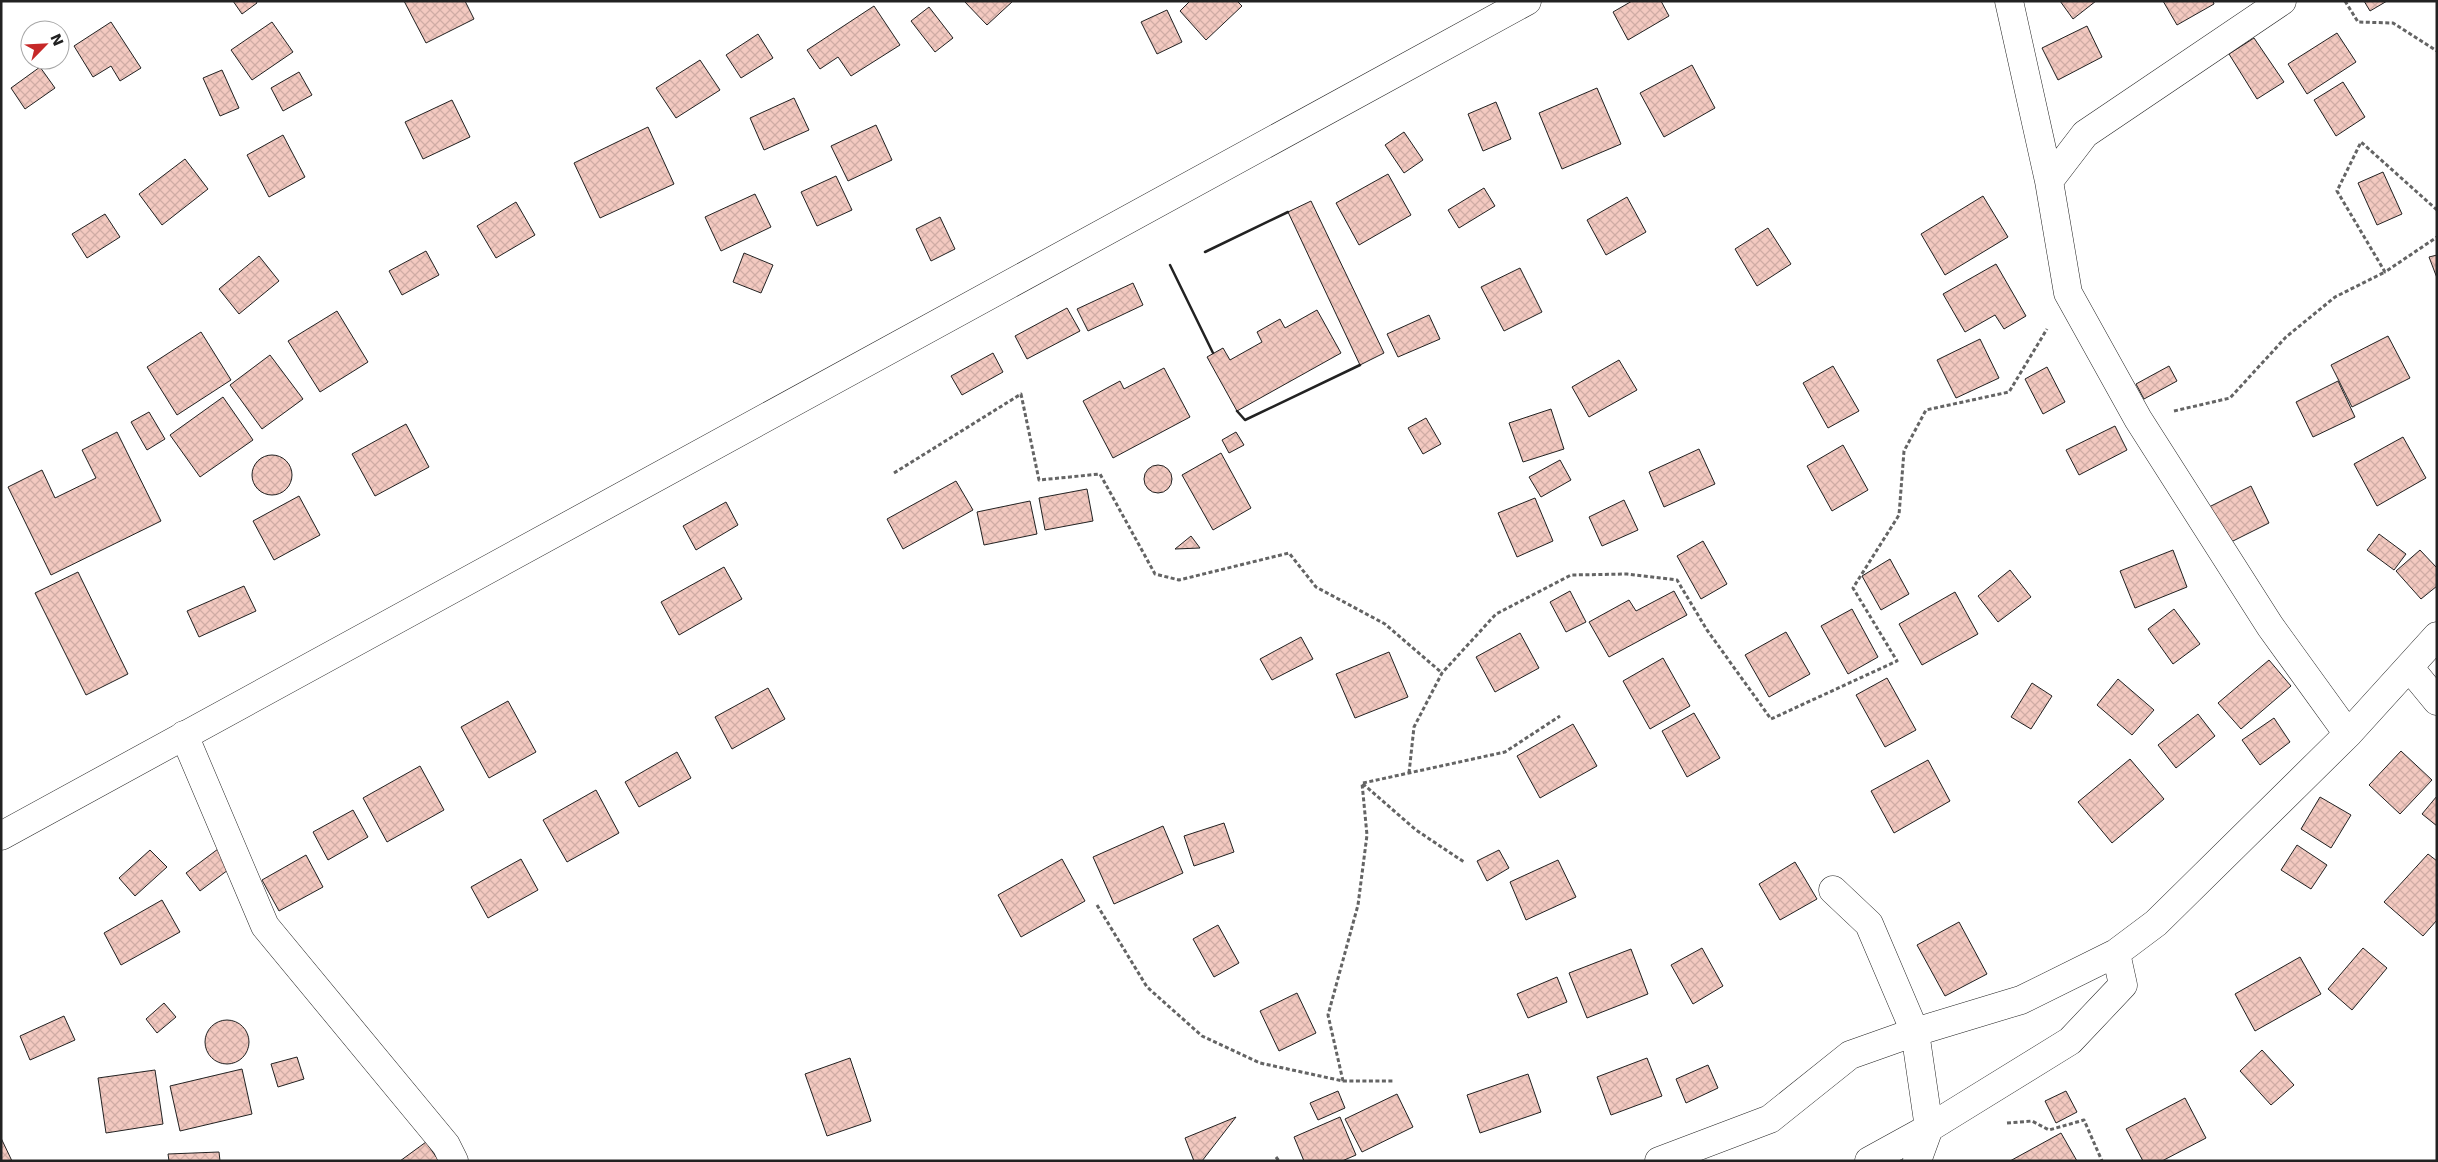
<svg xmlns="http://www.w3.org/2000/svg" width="2438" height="1162" font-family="'DejaVu Sans',sans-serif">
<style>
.building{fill:url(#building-cross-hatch);stroke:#222}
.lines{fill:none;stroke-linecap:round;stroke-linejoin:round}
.minor-casing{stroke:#222;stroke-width:29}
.major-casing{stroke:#222;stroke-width:29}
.path{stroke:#646464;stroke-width:3;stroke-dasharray:4 2.5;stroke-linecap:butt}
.minor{stroke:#fff;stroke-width:28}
.major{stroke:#fff;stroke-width:28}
.wall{stroke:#222;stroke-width:2.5}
</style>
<defs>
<pattern id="building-cross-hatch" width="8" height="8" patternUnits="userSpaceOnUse" patternTransform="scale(1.25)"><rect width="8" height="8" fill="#f3c9c0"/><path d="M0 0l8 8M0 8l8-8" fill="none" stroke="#d0aca5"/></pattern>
</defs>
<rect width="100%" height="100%" fill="#fff"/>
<path class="building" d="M233,1h23l1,2 -15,11z
M404,1h61l9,18 -48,24z
M964,1h49l-26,24z
M1190,1h47l5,5 -36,34 -26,-29z
M1632,1h29l8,15 -41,24 -15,-28z
M2060,1h36l-23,18z
M2163,1h50l1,3 -37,21z
M2364,1h23l-17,10z
M874,6l26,39 -49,31 -13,-19 -18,12 -13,-19z
M929,7l24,31 -18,14 -24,-31z
M1167,10l15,32 -25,12 -16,-32z
M111,22l30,46 -21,13 -9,-15 -18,11 -19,-31z
M272,22l21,30 -41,28 -21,-30z
M2087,26l15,31 -44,23 -16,-32z
M2337,33l19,29 -49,32 -19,-30z
M758,34l15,24 -32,20 -15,-23z
M2254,38l30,44 -27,17 -28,-45z
M700,60l20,30 -44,28 -20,-30z
M1692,65l23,43 -51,29 -24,-44z
M40,67l15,21 -30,21 -14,-21z
M222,70l17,38 -19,8 -17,-38z
M299,72l13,23 -29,16 -12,-23z
M2343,82l22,35 -29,19 -22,-36z
M1597,88l24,56 -59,25 -23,-56z
M794,98l15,32 -45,20 -14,-32z
M452,100l18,37 -47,22 -18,-37z
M1496,102l15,37 -28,12 -15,-37z
M876,125l16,35 -44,21 -17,-35z
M648,127l26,57 -74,34 -26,-55z
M1404,132l19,28 -19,13 -19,-28z
M283,135l22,42 -36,20 -22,-42z
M185,159l23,30 -46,36 -23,-31z
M2383,172l19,42 -25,11 -19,-42z
M1388,174l23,41 -52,30 -23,-42z
M836,176l16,34 -35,16 -16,-34z
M1484,188l11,18 -36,22 -11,-18z
M755,194l16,33 -50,24 -16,-34z
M1983,196l25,41 -63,38 -24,-41z
M1627,197l19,35 -40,23 -19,-35z
M1311,201l73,152 -24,12 -72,-153z
M516,202l19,33 -39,23 -19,-32z
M105,214l15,23 -33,21 -15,-24z
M940,217l15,32 -24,12 -15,-32z
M1768,228l23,36 -34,22 -22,-37z
M426,251l13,24 -37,20 -13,-24z
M744,253l29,12 -12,28 -28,-11z
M2437,255v23l-8,-21z
M259,256l20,25 -40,33 -20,-25z
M1996,264l30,52 -22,13 -9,-14 -30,17 -22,-38z
M1520,268l22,44 -38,19 -23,-44z
M1133,283l10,22 -55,26 -11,-22z
M1067,308l13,23 -53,28 -12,-23z
M1317,310l24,43 -104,58 -30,-54 16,-9 7,12 32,-18 -5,-10 23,-13 5,9z
M337,311l31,51 -48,30 -32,-51z
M1429,315l11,24 -42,18 -11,-23z
M201,332l30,48 -54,35 -30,-48z
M2388,336l22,42 -58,29 -21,-42z
M1980,339l19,39 -43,20 -19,-38z
M993,353l10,19 -41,23 -11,-19z
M270,355l33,44 -41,30 -32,-44z
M1619,360l18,30 -48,27 -17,-30z
M1833,366l26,45 -31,17 -25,-45z
M2169,366l8,15 -33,18 -8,-15z
M2047,367l18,35 -22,12 -18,-35z
M1164,368l26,49 -77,41 -30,-57 37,-20 4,8z
M2338,381l17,36 -42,20 -17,-35z
M223,397l30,43 -53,37 -30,-42z
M1551,409l13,40 -41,13 -14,-39z
M149,412l16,27 -18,11 -16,-28z
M1426,418l15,26 -18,10 -15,-26z
M406,424l23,43 -54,29 -23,-42z
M2115,426l12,24 -48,25 -13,-25z
M117,432l44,89 -110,54 -43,-88 34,-17 13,28 41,-20 -14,-28z
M1236,432l8,13 -15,8 -7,-13z
M2403,437l23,41 -49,28 -23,-42z
M1843,445l25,45 -36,21 -25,-45z
M1699,449l16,35 -51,23 -15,-35z
M1221,453l30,55 -38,22 -31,-55z
M252 475a20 20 0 1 1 40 0a20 20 0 1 1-40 0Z
M1560,460l11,20 -30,17 -12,-20z
M1144 479a14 14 0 1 1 28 0a14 14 0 1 1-28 0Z
M956,481l17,29 -70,39 -16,-30z
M2251,486l18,37 -44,22 -18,-37z
M1087,489l6,32 -48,9 -6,-32z
M299,496l21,39 -46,25 -21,-39z
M1535,498l18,43 -36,16 -19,-44z
M1624,500l14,30 -36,16 -13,-29z
M1030,501l7,33 -53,11 -7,-33z
M726,502l12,23 -42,25 -13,-24z
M2379,534l27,20 -12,16 -27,-20z
M1191,536l9,12 -25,1z
M1703,541l24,43 -26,15 -24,-43z
M2173,550l14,37 -52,21 -15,-37z
M2420,550l17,18v18l-16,13 -25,-28z
M1890,559l19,35 -28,16 -19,-34z
M724,567l18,32 -63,36 -18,-33z
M2010,570l21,27 -33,25 -20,-26z
M78,572l50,102 -42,21 -51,-102z
M244,586l12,25 -57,26 -12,-26z
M1570,591l16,31 -20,10 -16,-30z
M1674,591l13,24 -78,42 -20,-35 40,-22 7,11z
M1955,592l23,42 -56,31 -23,-41z
M1852,609l26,48 -30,17 -27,-48z
M2174,609l26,35 -27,20 -25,-35z
M1786,632l24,42 -41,23 -24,-42z
M1520,633l19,35 -44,24 -19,-35z
M1301,637l12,22 -41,21 -12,-21z
M1389,652l19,45 -53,21 -19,-44z
M1663,658l27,48 -40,23 -27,-48z
M2269,660l22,26 -50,43 -23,-26z
M1887,678l29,52 -31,17 -29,-52z
M2118,679l36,31 -22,25 -35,-30z
M2032,683l20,13 -21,33 -20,-12z
M768,688l17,31 -53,30 -17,-32z
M508,701l28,51 -47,26 -28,-51z
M1694,713l26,45 -33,19 -25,-46z
M2198,714l17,22 -39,32 -18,-23z
M2274,718l16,24 -30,23 -18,-25z
M1573,724l24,42 -57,32 -23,-42z
M2401,751l31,29 -32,34 -31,-29z
M677,752l14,26 -52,29 -14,-25z
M2130,759l34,40 -52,44 -34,-41z
M1928,760l22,41 -56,32 -23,-42z
M420,766l24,44 -57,32 -24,-44z
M596,790l23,43 -52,29 -24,-42z
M2437,796v30l-15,-12z
M2320,797l31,18 -20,33 -30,-19z
M353,810l15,27 -40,23 -15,-28z
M1224,823l10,29 -40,14 -10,-30z
M1163,826l20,47 -69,31 -21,-47z
M2297,845l30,20 -16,24 -30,-19z
M218,849l14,18 -32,24 -14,-18z
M150,850l17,17 -32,29 -16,-18z
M1499,850l10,18 -22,13 -10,-20z
M2428,854l9,7v59l-14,16 -39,-34z
M306,855l17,32 -44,24 -17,-31z
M521,859l17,31 -50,28 -17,-31z
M1062,859l23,42 -64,36 -23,-42z
M1558,860l18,37 -50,23 -16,-38z
M1795,862l22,37 -37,21 -21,-36z
M162,900l18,32 -59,33 -17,-32z
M1959,922l28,52 -42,22 -28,-51z
M1218,925l21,38 -25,14 -21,-38z
M1702,948l21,38 -30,18 -22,-39z
M2363,948l24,20 -35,42 -24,-21z
M1631,949l17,45 -61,24 -18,-45z
M2300,957l21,37 -66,37 -20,-37z
M1557,977l10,25 -39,16 -11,-24z
M1297,993l19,40 -37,18 -19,-40z
M164,1003l12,14 -19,16 -11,-14z
M64,1016l11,24 -45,20 -10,-24z
M205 1042a22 22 0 1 1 44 0a22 22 0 1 1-44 0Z
M2262,1050l32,35 -23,20 -31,-34z
M297,1057l7,22 -26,8 -7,-23z
M850,1058l21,63 -44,15 -22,-62z
M1647,1058l15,38 -51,19 -14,-38z
M1708,1065l10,23 -32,15 -10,-24z
M242,1069l10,45 -72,17 -10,-45z
M155,1070l8,54 -57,9 -8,-55z
M1528,1074l13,38 -61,21 -13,-38z
M1338,1091l7,17 -27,12 -8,-17z
M2066,1091l11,21 -21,11 -11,-22z
M1397,1094l16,33 -51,25 -17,-33z
M2185,1098l21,40 -44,23h-19l-17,-32z
M1236,1117l-34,44h-8l-9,-23z
M1340,1117l16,38 -14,6h-38l-10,-24z
M2061,1133l16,28h-67z
M1,1138l11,23h-11z
M426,1142l13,19h-39z
M219,1152l1,9h-51l-1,-7z"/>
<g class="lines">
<g class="minor-casing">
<path id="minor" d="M2009,1l40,180
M2282,1l-197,133 -36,47 19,112 70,126 132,207 78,108
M2409,667l28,34
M184,735l81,191 181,219 8,16
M1833,890l36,34 46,108 14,96 -12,33
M1659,1161l111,-42 80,-64 65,-23 106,-32 95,-47 40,-30 192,-189 89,-98
M1869,1161l60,-33 141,-87 53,-56 -7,-32"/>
</g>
<g class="major-casing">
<path id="major" d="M1,836l1526,-835"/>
</g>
<path class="path" d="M2345,1l13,21 35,1 44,28
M2437,210l-76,-68 -24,49 48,81 52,-35
M2174,411l56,-13 56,-61 49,-40 50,-25
M894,473l127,-79 18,86 61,-6 55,100 24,6 110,-27 27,34 69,37 57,49
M1409,773l5,-46 28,-54 54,-59 75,-39 56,-1 50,6 30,50 64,89 126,-58 -44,-73 46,-73 5,-64 22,-41 83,-18 38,-63
M1363,783l142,-31 55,-36
M1097,905l50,82 55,49 58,27 83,18h51
M1343,1081l-15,-66 30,-110 9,-70 -5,-52 54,47 48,32
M2007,1123l25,-2 17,9 35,-10 18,41
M1276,1157l3,4"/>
<use href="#minor" class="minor"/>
<use href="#major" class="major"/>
<path class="wall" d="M1205,252l83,-40
M1170,265l43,88
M1237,411l8,9 115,-55"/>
</g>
<rect width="2438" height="1162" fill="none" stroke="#222222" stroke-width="5"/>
<g transform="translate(45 45) rotate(66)"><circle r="24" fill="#ffffff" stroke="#a7a7a7"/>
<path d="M0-4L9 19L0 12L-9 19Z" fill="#c62828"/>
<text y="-8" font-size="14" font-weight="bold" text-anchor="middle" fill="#222222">N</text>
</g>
</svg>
